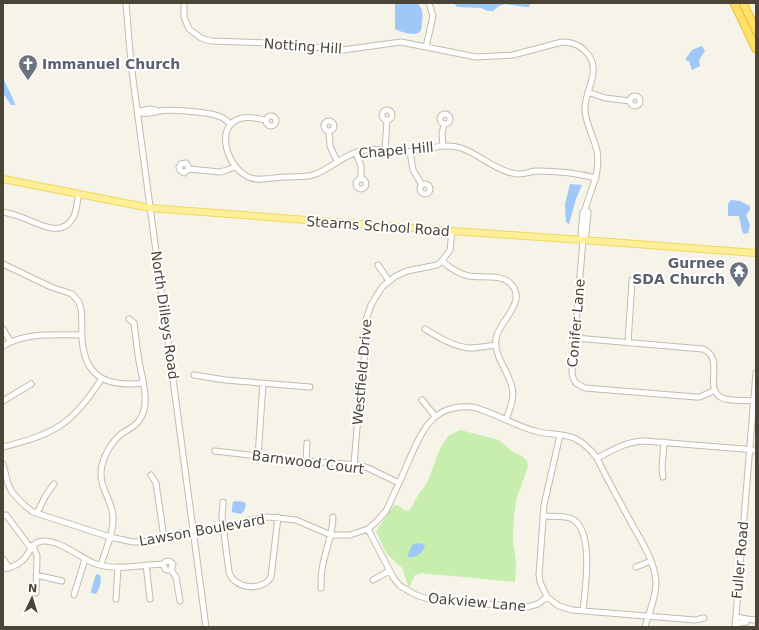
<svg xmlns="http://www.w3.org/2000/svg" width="759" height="630" font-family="'DejaVu Sans',sans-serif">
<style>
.green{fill:#c8eead}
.water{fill:#9fc8f8}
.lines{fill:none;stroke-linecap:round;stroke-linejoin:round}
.minor-casing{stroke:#c2bdaa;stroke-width:7}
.major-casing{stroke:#f0d75c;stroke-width:8}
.highway-casing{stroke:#eebf2a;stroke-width:9}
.minor{stroke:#fff;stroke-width:5}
.major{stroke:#ffef98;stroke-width:6}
.highway{stroke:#ffe06a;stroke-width:7}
.labels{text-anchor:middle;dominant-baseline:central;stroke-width:4;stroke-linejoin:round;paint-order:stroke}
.street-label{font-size:14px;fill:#4a4536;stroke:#fff}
.worship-label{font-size:14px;font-weight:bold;fill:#5b616d;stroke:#fff;text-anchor:start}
</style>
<rect width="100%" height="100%" fill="#f6f3e8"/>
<path class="green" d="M460,430l39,10 14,12 10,5 4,4 1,6 -11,30 -3,17 -1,27 3,21 -1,20 -94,-9 -6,2 -6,12 -1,-2 -6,-17 -16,-15 -10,-22 18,-26h4l7,6 5,-1 9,-17 5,-5 5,-10 10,-27 9,-15z"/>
<path class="water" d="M395,3h22c6,6 6,10 5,17 0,3 0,7 -1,10 -3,8 -20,2 -26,-1z
M454,3h76l-1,4h-3l-21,-3 -6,2 -6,5h-5l-7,-3 -24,-1z
M702,46l3,5 -6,9 1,6 -8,4 -3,-9h-3v-3l6,-8z
M3,78l11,23 1,4h-4l-8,-12z
M570,184l12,1 -6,14 -7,25 -3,-2 -1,-18z
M731,200l9,1 10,5v4l-4,5 4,10 -2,8 -4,1 -2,-3 -3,-15h-11v-12z
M236,501l8,1 2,3 -2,6 -3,3 -9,-2v-5l1,-5z
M419,543l6,2c-2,9 -9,13 -18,12l5,-12z
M96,574l4,1c2,6 0,13 -4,19l-5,-1v-2z"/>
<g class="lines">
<g class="minor-casing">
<path id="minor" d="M126,3l5,61 75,563
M184,3v14l5,12 12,9 10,3 60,2 72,7 58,-8 75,15 37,-2 49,-13c8,0 16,2 22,8 21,19 0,39 1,60 1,15 9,27 12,41 4,22 -7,39 -12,59l-2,2 -2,21 2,7
M426,47l7,-31 -4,-13
M588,92l17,6 25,3
M630 101a5 5 0 1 1 10 0a5 5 0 1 1-10 0Z
M382 115a5 5 0 1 1 10 0a5 5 0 1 1-10 0Z
M138,112c10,3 12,1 21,-1 9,-2 50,1 59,5 5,1 9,5 13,8
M138,112c6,-2 13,-5 19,-1
M440 119a5 5 0 1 1 10 0a5 5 0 1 1-10 0Z
M266 121a5 5 0 1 1 10 0a5 5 0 1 1-10 0Z
M266,120c-8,-1 -16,-4 -24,-2 -32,7 -12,59 14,61 10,1 20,-2 30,-2 10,-1 21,1 30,-3 17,-7 30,-21 49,-24 13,-2 28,2 42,2 18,-1 36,-10 54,-4 18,6 32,21 51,25 10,3 15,-1 24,-2 19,0 41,2 60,7
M324 126a5 5 0 1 1 10 0a5 5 0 1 1-10 0Z
M329,131l1,15 7,15
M443,146l-1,-12 2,-10
M385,151l2,-31
M410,152l3,18 9,15
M356,153l5,13v13
M189,169l-1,-3 -2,-3 -5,1 -2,3 1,3 4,3 5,-4 31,3 7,-2 8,-3
M356 184a5 5 0 1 1 10 0a5 5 0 1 1-10 0Z
M420 189a5 5 0 1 1 10 0a5 5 0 1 1-10 0Z
M585,210l3,2 -2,22 -3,6 -11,132 1,6 3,5 9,5 111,9h4l15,-7
M3,212c6,1 12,3 18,5 17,6 41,23 53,-1 3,-7 3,-15 5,-22
M442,261c8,7 16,13 27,15 12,2 31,-2 41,7 19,18 -11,38 -14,55 -3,20 16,36 17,55 0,10 -4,18 -7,27
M3,264l48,23 21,7 7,8 2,7c2,14 -1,29 3,43 7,31 33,34 59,31
M378,265l11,16
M3,329l7,12
M425,329c13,8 29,18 45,19 8,0 17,-2 26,-3
M575,338l128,11c24,10 -3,43 22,50 9,2 19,1 29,2
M628,343l4,-63
M3,346c24,-14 52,-11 79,-11
M194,375l31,5 85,7
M422,400l13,16
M3,401l28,-17
M560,435l-16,70 -5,70 1,7 7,15 12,9 13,4 123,10 9,-2
M3,447c52,-13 70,-23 99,-69
M215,451l43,5 32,5h16l53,4 9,3 31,15
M258,456l5,-72
M597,458c16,-8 30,-17 48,-17l111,9
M306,461l1,-18
M3,464l5,20 4,8 12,13 9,7 77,25 23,5 22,-1 24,-8 50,-7 20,-6 19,-3 28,3 35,15h19l18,-6 9,-8 9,-10c8,-17 16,-34 23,-51 14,-31 24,-56 63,-53 22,5 41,18 63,24 13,4 27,2 39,7 10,5 17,12 23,20 11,23 24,46 36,68 10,18 22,36 23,57 0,15 -7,29 -11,44
M354,465l6,-74 5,-38 1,-33 5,-15 11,-18 14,-11 11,-5 30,-6 5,-4 8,-11 2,-19
M151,475l5,8 8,55
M663,477l-1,-10 2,-25
M223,502l-1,16 7,54c5,17 33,20 42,5l7,-60
M37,513l9,-18 8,-11
M6,515l24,32
M543,516c9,1 24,-1 31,4 20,14 11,70 9,91
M368,529l25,48 7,9 16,9 16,5 95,7 11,-3 9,-7
M33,545l4,11 -1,37
M3,559l6,9
M163,564l2,5 2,1h4
M101,565c4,-15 13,-32 12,-47 0,-19 -16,-30 -11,-53 3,-12 10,-23 19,-31 6,-4 13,-7 17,-12 13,-16 5,-39 2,-56 -3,-14 -4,-29 -6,-43l-5,-4
M146,565l4,34
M636,567l15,-6
M3,569c7,-1 14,-4 19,-8 9,-8 8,-19 21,-20 17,-1 37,17 53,23 22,7 45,1 67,0l2,-2 4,-1 4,3 -2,6
M171,570l5,7 4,24
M36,575l26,6
M373,580l16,-9
M321,588c0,-9 0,-19 3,-28 3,-15 9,-28 9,-43
M74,595l11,-36
M116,599l2,-32
M736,617c7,1 13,3 20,3
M735,624l11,-2 2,-2
M735,627l21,-254"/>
</g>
<g class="major-casing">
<path id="major" d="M3,179l147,29 302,23 131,9 173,13"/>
</g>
<g class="highway-casing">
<path id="highway" d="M734,3l22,46
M743,3l13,27"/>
</g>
<use href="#minor" class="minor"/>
<use href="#major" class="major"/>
<use href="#highway" class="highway"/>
</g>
<defs>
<g id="church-pin" transform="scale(1)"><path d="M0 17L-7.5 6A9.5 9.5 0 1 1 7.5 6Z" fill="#6b7280" stroke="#fff"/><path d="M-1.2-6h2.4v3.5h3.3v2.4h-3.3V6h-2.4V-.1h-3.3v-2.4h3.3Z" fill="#fff"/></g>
<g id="temple-pin" transform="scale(1)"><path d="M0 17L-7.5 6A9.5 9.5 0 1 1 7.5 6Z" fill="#6b7280" stroke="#fff"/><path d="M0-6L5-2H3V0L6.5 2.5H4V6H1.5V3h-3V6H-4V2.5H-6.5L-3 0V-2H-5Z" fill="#fff"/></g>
</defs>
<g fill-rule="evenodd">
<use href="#church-pin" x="28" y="64"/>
<use href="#temple-pin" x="739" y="271"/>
</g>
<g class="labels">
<g class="street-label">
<text transform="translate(303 46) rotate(4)">Notting Hill</text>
<text transform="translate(396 150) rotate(-5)">Chapel Hill</text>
<text transform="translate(378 226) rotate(4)">Stearns School Road</text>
<text transform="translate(165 315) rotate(82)">North Dilleys Road</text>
<text transform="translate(576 323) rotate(-85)">Conifer Lane</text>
<text transform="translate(362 372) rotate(-85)">Westfield Drive</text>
<text transform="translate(308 462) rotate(7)">Barnwood Court</text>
<text transform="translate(202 530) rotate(-10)">Lawson Boulevard</text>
<text transform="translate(740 560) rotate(-85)">Fuller Road</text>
<text transform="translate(477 602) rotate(5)">Oakview Lane</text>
</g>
<g class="worship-label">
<text x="42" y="64">Immanuel Church</text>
<text x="725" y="263" text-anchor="end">Gurnee<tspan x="725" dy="16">SDA Church</tspan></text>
</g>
</g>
<rect width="759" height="630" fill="none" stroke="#4a4536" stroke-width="8"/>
<g transform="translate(32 598) rotate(4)" stroke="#ffffff" stroke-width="3" paint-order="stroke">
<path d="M0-3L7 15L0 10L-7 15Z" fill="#4a4536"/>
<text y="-6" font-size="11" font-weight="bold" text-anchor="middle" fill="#4a4536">N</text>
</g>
</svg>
